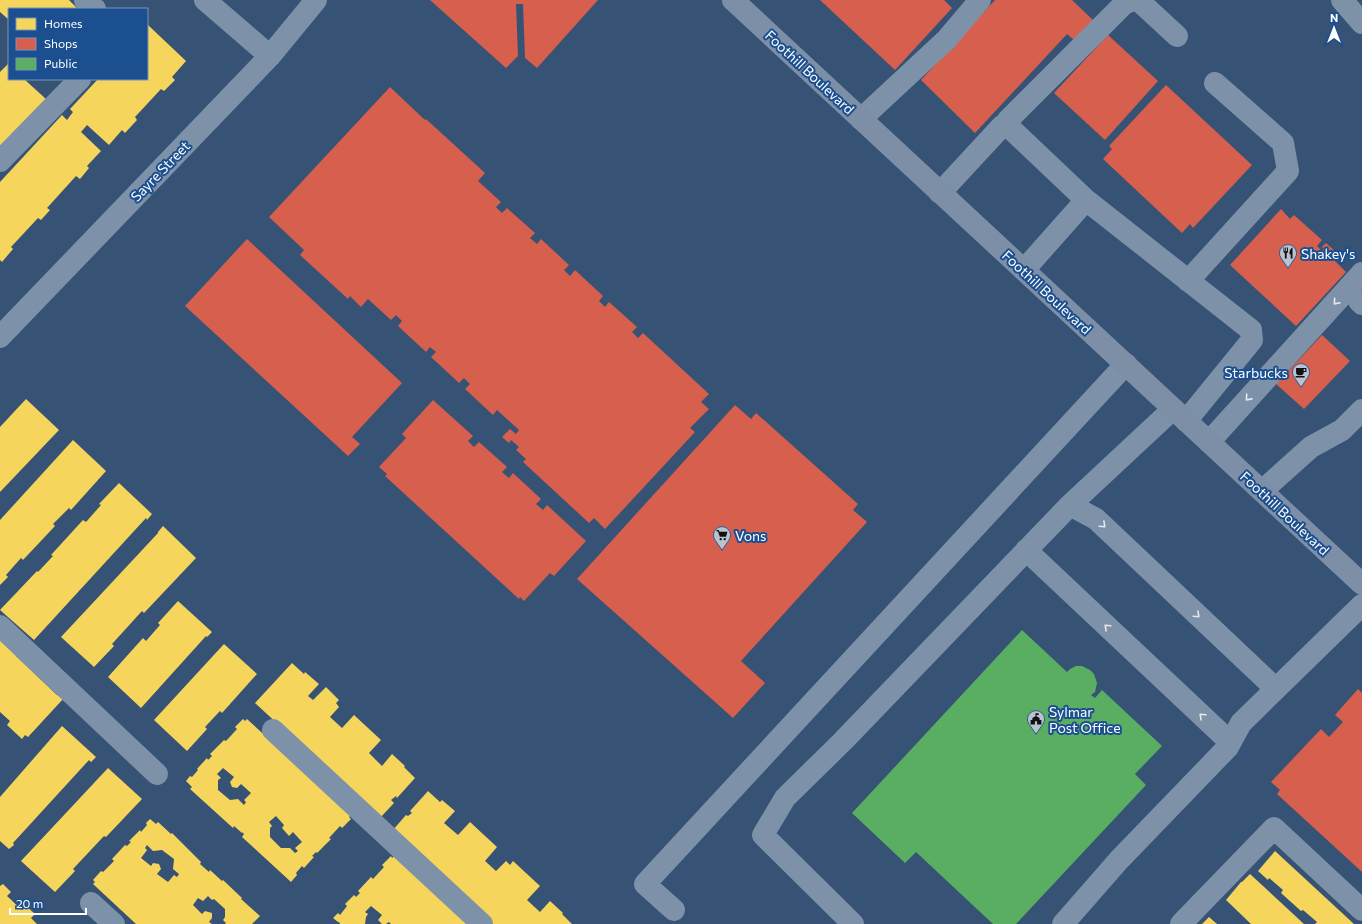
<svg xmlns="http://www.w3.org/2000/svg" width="1362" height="924" font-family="Commissioner,sans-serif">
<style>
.homes{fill:#f6d55c;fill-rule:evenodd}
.shops{fill:#d6604d}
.public{fill:#5aae61}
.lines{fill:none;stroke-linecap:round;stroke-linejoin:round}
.minor{stroke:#7d92a8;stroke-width:22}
.major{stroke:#7d8ea7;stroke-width:22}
.highway{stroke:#7e92a7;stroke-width:22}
.oneway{stroke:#e5e9ee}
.labels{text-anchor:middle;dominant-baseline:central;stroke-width:4;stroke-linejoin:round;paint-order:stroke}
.street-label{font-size:14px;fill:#fff;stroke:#1b4f8f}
.poi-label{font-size:14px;fill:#fff;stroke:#1b4f8f;text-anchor:start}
</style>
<rect width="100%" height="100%" fill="#365274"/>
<path class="homes" d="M0,0h69l9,9h-69v9l-1,1 -8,-7z
M148,25l38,36 -14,16 3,3 -11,11 -3,-2 -26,28 2,3 -12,13 -3,-3 -13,15 -22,-20 -6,7 20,19 -14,15 2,2 -9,11 -4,-3 -29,32 3,2 -9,10 -3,-2 -27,29 2,2 -11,13 -2,-2v-78l62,-67 5,5 6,-8 -3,-3 28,-30h49z
M8,64l1,1v14h15l22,20 -46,49v-76z
M26,399l33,31 -59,62v-65z
M73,440l33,31 -35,39 -2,-2 -16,16 2,2 -32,34 -2,-2 -15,17 2,2 -8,8v-65z
M119,483l33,31 -5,6 -1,-2 -112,122 -34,-30 37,-39 1,1 15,-16 -2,-1 32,-35 3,2 15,-17 -2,-1z
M163,526l33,32 -52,55 -2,-2 -30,33 2,2 -20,21 -33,-30 97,-104v-1z
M178,601l34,31 -5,5 -1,-1 -65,72 -33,-31 35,-39 3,3 14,-16 -2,-2z
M0,636l19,17 -3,3 41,39 7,3 -36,39 -3,-2 -3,4 -15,-14 3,-4 -10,-9z
M224,644l33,30 -35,39 -2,-2 -15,16 2,2 -20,22 -33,-31z
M292,663l12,11 1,-2 14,12 -11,12 5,4 13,-13 13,13 -3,3 3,4 -9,10 12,11 12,-13 27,25 -12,13 13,13 10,-12 13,12 -1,1 11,11 -18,20 -1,-2 -5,4 3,3 -14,15 -125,-115z
M243,719l2,2 2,-2 104,96 -2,2 2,2 -9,9 -2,-2 -11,12 2,1 -14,14 -1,-1 -4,4 2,1 -10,11 -2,-2 -6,7 1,2 -6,7 -49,-45 2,-3 -2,-2v1l-8,-7 -1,2 -43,-39 2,-2 -6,-6 4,-5 2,1 6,-7 -1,-1 10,-11 1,2 4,-4 -2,-2 14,-14 2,1 11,-12 -2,-2zM223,768l11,9 -4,5 2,5 5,1 4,-4 10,9 -7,7 2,2 -2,3 -6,-6 -8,1 -12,-10v-10l3,-2 -4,-4zM276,816l8,9 -2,3 7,8 4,-4 9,10 -7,6 3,3 -3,2 -5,-5h-9l-11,-11v-9l2,-2 -3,-4z
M62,726l34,31 -5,5 -2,-2 -76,83 1,2 -5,4 -9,-8v-44z
M108,768l34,31 -36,38 -2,-1 -31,33 2,2 -20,21 -34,-31z
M428,791l12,11 2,-2 13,11 -11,12 14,12 12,-13 27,25 -12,14 11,10 10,-10 4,4 3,-4 27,25 -13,14 13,12 10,-11 13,12 -1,1 10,10h-79l-101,-93 14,-16 2,1 4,-3 -2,-2z
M150,819l6,5 2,-2 13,12 1,-1 29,29 -1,2 9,8 1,-2 12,11 1,-1 19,18 -1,1 19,17 -8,8h-27l1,-1 -3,-3 2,-3v-8l-11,-10 -2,1 -4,-4 -5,5 -5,-3 -5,7 9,9 3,-3 7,2v5l-3,4 3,2h-76l-43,-40 2,-2 -2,-2 8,-9 2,1 11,-11 -2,-2 13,-14 2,1 4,-4 -2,-1 11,-11 1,2 6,-7 -1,-2zM147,845l6,6 9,-1 12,9 -1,10 6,5 -2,3 -3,-2 -6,7 -11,-8 4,-5 -2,-5 -6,-1 -2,3 -10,-8 6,-8 -2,-2z
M1275,851l79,73h-39l2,-2 -14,-12 -2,1 -20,-18 2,-3 -14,-12 -1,2 -10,-9z
M395,855l73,69h-77l-2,-2 -3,2h-4l-4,-4 4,-5 -11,-9 -6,6 3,2 -2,3 -1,7h-25l-1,-2h-1l-5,-4 5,-5 2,2 7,-9 -2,-2 9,-9 2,2 4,-4 -2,-2 13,-14 2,2 11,-12 -2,-2 9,-9 1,2z
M1250,874l54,50h-53l-25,-24 15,-18h1z
M3,884l8,8 -4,4 15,14 4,-4 9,8 -4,4 6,6h-37v-38z
M1209,917l8,7h-15z"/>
<path class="shops" d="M430,0h168l-61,68 -12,-10 -2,-54h-7l2,52 -12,12z
M820,0h124l8,8 -57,62z
M995,0h77l21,20 -19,20 -7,-6 -92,99 -54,-53z
M1108,35l50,46 -53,59 -51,-47z
M1166,85l86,80 -59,63 -3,-4 -8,9 -79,-74 9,-10 -3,-3z
M390,87l35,33 1,-1 59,54 -7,8 23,21 -5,5 6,6 5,-5 28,25 -5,5 7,6 4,-5 28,26 -5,5 6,6 5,-6 28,26 -4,5 6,6 4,-5 28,25 -5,5 6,6 5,-5 66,61 -8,8 8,7 -19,19 5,4 -90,97 -11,-11 -5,5 -66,-61 3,-3 -10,-9 3,-3 -8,-7 -2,3 -7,-6 8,-8 6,5 3,-4 -22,-20 -4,5 -28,-26 5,-5 -6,-6 -5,5 -28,-26 5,-5 -6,-5 -4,5 -28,-26 4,-5 -6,-6 -5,5 -23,-21 -7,8 -11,-11 -2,3 -48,-44 4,-5 -35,-33z
M1281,209l9,10 4,-4 28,25 -5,6 5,5 2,-2 -2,-2 4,-4 11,10 -5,5 14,14 -50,54 -66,-61z
M247,239l155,144 -50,54 8,7 -12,12 -163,-150z
M1322,335l28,26 -46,48 -28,-25z
M433,400l40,36 -5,5 6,6 5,-5 28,25 -5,5 7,6 4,-5 28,26 -5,5 7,6 4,-5 39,36 -32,35 -4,-3 -26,28 -4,-4 -1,2 -134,-123 2,-2 -8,-7 27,-29 -4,-4z
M735,405l16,14 5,-6 102,91 -5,6 14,12 -126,139 24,22 -32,35 -156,-139z
M1358,689l4,4v179l-85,-78 3,-4 -9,-8 50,-53 8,8 14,-15 -8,-7z"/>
<path class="public" d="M1022,630l45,42 3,-3 6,-3h6l8,4 4,4 3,9 -2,9 -4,3 4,3 7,-8 60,56 -27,28 11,11 -130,139h-23l-77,-72 -11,11 -53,-50z"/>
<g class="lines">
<path class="minor" d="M85,0l10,9
M205,0l65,56
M1138,0l39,36
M861,119l85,-79 34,-40
M1008,126v-6l117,-117 10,-3
M0,161l80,-82
M940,193l62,-67h6l78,74
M1024,270l62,-70 165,130 1,10 -66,81
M1188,281l100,-110 -5,-28 -68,-60
M1359,301l3,3
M0,337l270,-281 46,-56
M1209,442l153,-169
M1262,491l49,-44 31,-17 20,-20
M1070,505l26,14 180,170
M1026,550l204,192
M0,626l157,148
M273,730l209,194
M91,903l23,21
M674,910l-29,-26 481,-520
M853,924l-90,-89 22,-37 58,-57 227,-236 103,-96
M1063,924l56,-64 109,-113 13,-24 121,-118
M1181,924l93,-96 88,82"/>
<path class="major" d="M733,0l629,584"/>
<path class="highway" d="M1342,0l20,23"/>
</g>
<defs><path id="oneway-chevron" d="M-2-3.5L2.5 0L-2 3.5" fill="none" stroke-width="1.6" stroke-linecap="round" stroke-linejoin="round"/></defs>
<g class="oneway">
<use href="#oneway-chevron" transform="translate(1336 302) rotate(131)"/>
<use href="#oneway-chevron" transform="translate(1248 398) rotate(132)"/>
<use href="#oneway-chevron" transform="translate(1103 525) rotate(43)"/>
<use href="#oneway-chevron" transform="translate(1197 615) rotate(43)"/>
<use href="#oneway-chevron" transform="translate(1107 627) rotate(-137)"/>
<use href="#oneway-chevron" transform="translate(1202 716) rotate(-137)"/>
</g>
<defs>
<g id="restaurant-pin" transform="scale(0.9)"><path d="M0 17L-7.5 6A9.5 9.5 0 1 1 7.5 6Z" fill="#b9c2ce" stroke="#1b4f8f"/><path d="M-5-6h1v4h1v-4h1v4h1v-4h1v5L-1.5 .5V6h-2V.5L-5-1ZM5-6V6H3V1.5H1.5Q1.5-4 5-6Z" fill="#111"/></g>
<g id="cafe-pin" transform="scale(0.9)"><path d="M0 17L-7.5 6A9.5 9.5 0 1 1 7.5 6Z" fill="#b9c2ce" stroke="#1b4f8f"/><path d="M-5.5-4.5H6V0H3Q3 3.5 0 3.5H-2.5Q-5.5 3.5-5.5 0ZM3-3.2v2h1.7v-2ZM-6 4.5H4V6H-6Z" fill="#111"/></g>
<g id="supermarket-pin" transform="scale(0.9)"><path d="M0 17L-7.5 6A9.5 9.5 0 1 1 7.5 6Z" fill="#b9c2ce" stroke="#1b4f8f"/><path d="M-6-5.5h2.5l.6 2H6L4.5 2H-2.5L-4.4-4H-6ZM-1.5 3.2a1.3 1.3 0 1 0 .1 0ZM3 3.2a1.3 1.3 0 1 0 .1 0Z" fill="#111"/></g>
<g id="civic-pin" transform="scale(0.9)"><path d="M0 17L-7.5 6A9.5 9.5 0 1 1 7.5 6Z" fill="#b9c2ce" stroke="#1b4f8f"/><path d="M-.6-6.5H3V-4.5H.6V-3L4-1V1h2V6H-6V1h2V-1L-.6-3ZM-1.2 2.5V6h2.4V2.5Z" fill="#111"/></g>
</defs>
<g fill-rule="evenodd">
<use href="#restaurant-pin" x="1288" y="253"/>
<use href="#cafe-pin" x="1301" y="372"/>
<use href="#supermarket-pin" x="722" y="535"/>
<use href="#civic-pin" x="1036" y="719"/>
</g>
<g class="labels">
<g class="street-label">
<text transform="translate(810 72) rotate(43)">Foothill Boulevard</text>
<text transform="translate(160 171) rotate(-46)">Sayre Street</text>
<text transform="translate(1047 292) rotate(43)">Foothill Boulevard</text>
<text transform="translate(1285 513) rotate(43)">Foothill Boulevard</text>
</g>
<g class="poi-label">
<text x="1301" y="253">Shakey's</text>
<text x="1288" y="372" text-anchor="end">Starbucks</text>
<text x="735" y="535">Vons</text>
<text x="1049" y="711">Sylmar<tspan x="1049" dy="16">Post Office</tspan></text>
</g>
</g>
<rect x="8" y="8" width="140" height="72" fill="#1b4f8f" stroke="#7695bc"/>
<rect x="16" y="18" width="20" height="12" fill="#f6d55c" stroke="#7695bc"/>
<text x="44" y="28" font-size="12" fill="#ffffff">Homes</text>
<rect x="16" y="38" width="20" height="12" fill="#d6604d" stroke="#7695bc"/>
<text x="44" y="48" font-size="12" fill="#ffffff">Shops</text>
<rect x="16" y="58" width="20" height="12" fill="#5aae61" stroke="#7695bc"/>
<text x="44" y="68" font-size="12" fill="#ffffff">Public</text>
<g transform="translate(1334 28)" stroke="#1b4f8f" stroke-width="3" paint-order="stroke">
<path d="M0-3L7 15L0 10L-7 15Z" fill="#ffffff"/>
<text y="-6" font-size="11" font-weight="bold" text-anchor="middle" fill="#ffffff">N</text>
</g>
<path d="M10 908v6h76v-6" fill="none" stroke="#ffffff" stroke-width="2"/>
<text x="16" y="908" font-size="12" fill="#ffffff" stroke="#1b4f8f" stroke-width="3" paint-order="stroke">20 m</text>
</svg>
